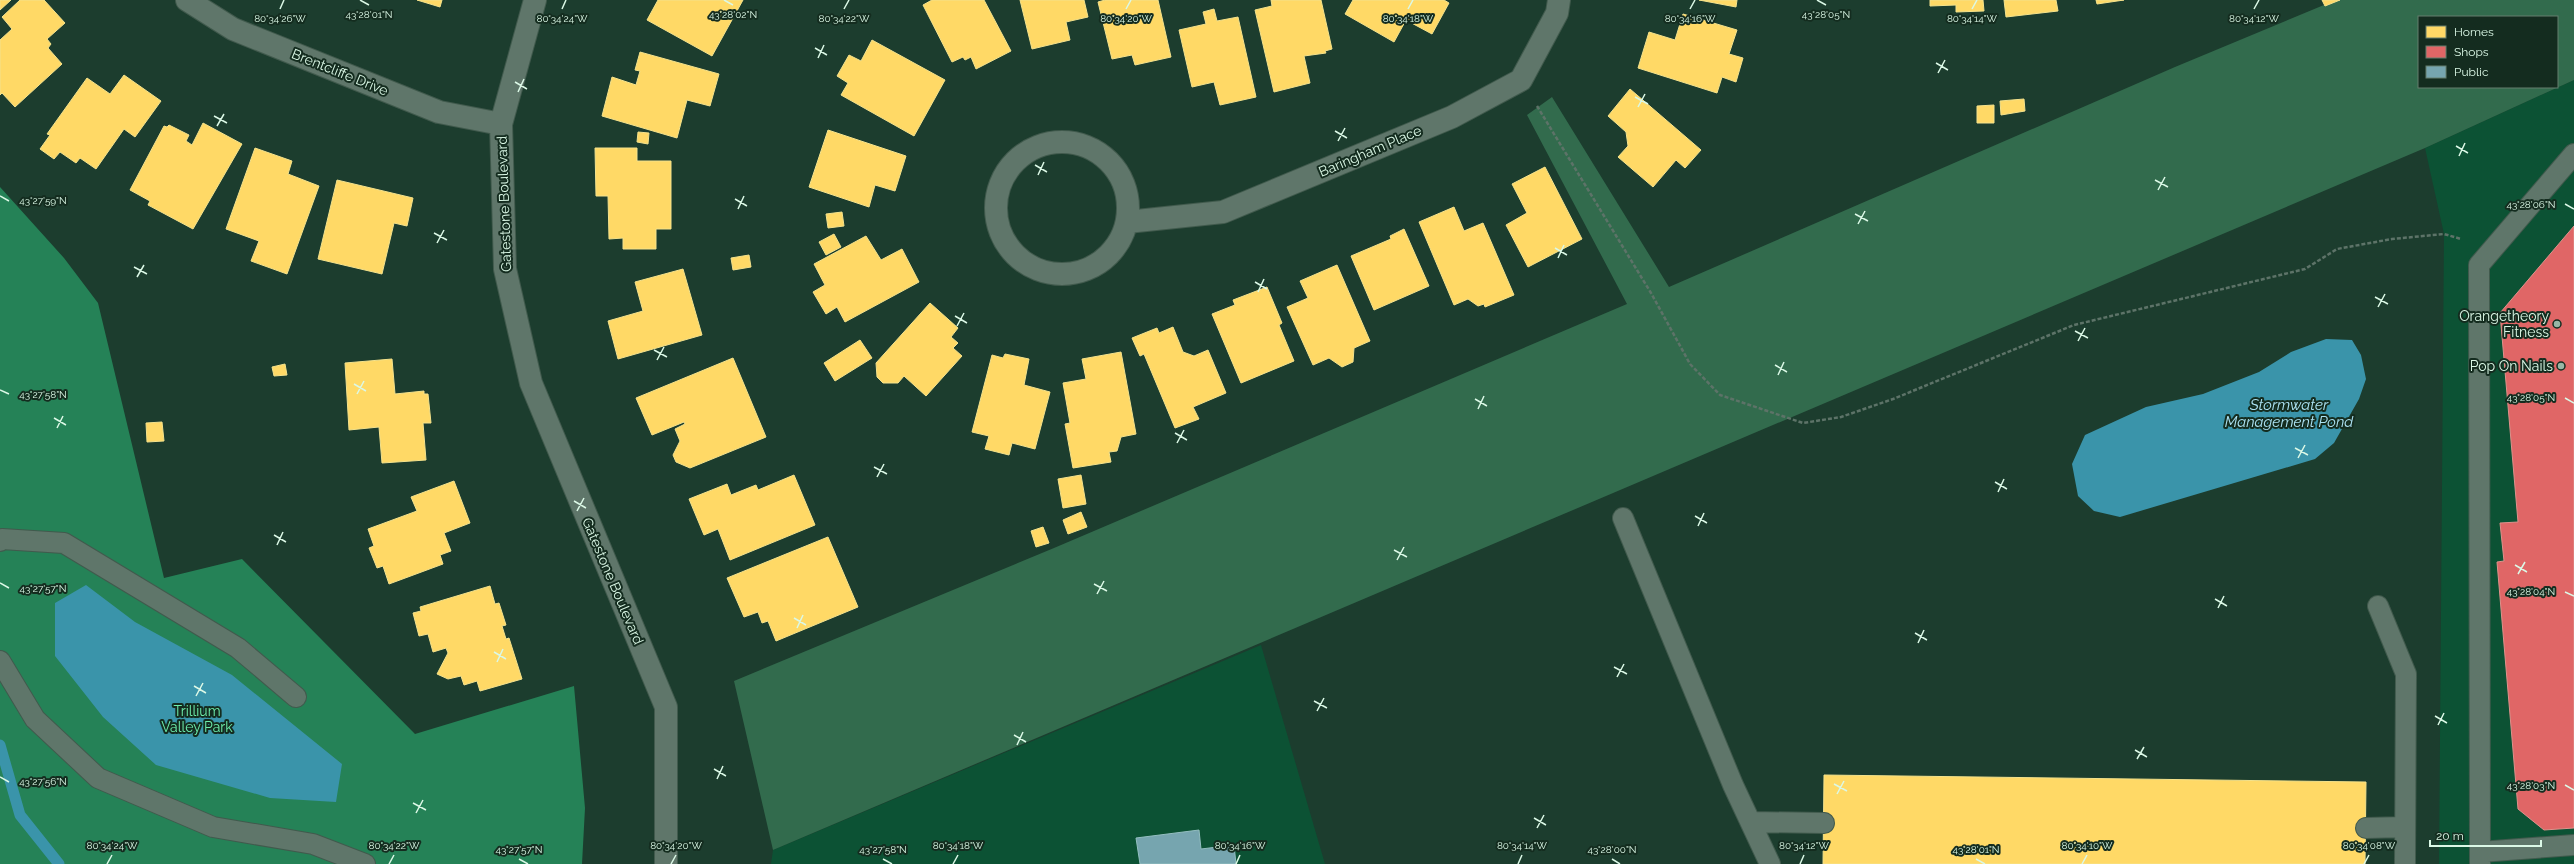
<svg xmlns="http://www.w3.org/2000/svg" width="2574" height="864" font-family="Raleway,sans-serif">
<style>
.built{fill:#0c5234}
.green{fill:#326b4d;fill-rule:evenodd}
.forest{fill:#258257}
.water{fill:#3a94aa}
.homes{fill:#ffd966;stroke:#f4e28c}
.shops{fill:#e06666;stroke:#de928c}
.public{fill:#76a5af;stroke:#94bec0}
.lines{fill:none;stroke-linecap:round;stroke-linejoin:round}
.stream{stroke:#3a94aa;stroke-width:11}
.service-casing{stroke:#415a4d;stroke-width:22}
.minor-casing{stroke:#415a4d;stroke-width:24}
.path{stroke:#5d7368;stroke-width:2.5;stroke-dasharray:4 2;stroke-linecap:butt}
.service{stroke:#5f766a;stroke-width:20}
.minor{stroke:#5f766a;stroke-width:22}
.ticks{fill:none;stroke:#dbf8e6;stroke-width:1.5}
.poi-dot{fill:#98b7a6;stroke:#142c1f;stroke-width:1.5}
.labels{text-anchor:middle;dominant-baseline:central;stroke-width:4;stroke-linejoin:round;paint-order:stroke}
.street-label{font-size:14px;fill:#dbf8e6;stroke:#142c1f}
.poi-label{font-size:14px;fill:#dbf8e6;stroke:#142c1f;text-anchor:end}
.park-label{font-size:14px;fill:#6fefad;stroke:#142c1f}
.water-label{font-size:15px;font-style:italic;fill:#ade3f4;stroke:#142c1f}
.ticks-label{font-size:10px;text-anchor:middle;fill:#dbf8e6;stroke:#142c1f;stroke-width:4;stroke-linejoin:round;paint-order:stroke}
</style>
<rect width="100%" height="100%" fill="#1c3d2e"/>
<path class="built" d="M2574,80v784h-135l5,-630 -19,-86z
M1261,645l64,219h-554l2,-14z"/>
<path class="green" d="M2336,0h238v80l-149,68 -1652,702 -39,-169 320,-133 573,-244 -100,-189 25,-18 117,190 506,-220zM2419,17h138v70h-138z"/>
<path class="forest" d="M0,187l64,71 34,45 66,275 78,-19 173,175 159,-48 11,122 -3,56h-582z"/>
<path class="water" d="M2326,339l26,1 9,15 5,24 -7,20 -25,44 -19,16 -195,58 -26,-6 -16,-15 -6,-32 13,-29 61,-28 57,-13 56,-22 32,-20z
M86,585l49,37 97,53 110,89 -6,38 -66,-4 -114,-33 -53,-48 -48,-61v-53z"/>
<path class="homes" d="M0,0h11l-11,10z
M20,0h24l21,23 -18,16 4,5 -3,4 14,16 -47,43 -13,-14 -2,2v-55l12,-11 -10,-12z
M417,0h25l-2,7z
M658,0h85l-31,56 -65,-36z
M932,0h52l27,51 -35,18 -5,-12 -6,3 -2,-3 -11,5 -29,-57z
M1020,0h64l4,17 -22,5 4,18 -38,9z
M1105,0h53l13,57 -36,8 -3,-10 -20,4 -14,-57z
M1271,0h50l11,49 -7,2 1,2 -22,3 6,27 -36,9 -19,-82 17,-4z
M1353,0h91l5,3 -17,31 -26,-14 -12,22 -49,-28z
M1699,0h38l-1,7z
M1930,0h53l1,11 -28,1v-7l-26,1z
M2004,0h52l2,11 -52,6z
M2096,0h28l-27,4z
M2322,0h18l-15,6z
M1214,9l3,12 21,-4 18,80 -36,8 -6,-23 -22,5 -13,-57 27,-6 -3,-12z
M1683,14l54,16 -8,24 14,4 -7,24 -14,-5 -5,16 -79,-25 11,-36 26,8z
M872,40l73,40 -31,56 -73,-41 7,-12 -11,-7 12,-21 12,6z
M640,52l79,22 -9,32 -23,-6 -10,38 -75,-22 10,-39 24,8 4,-14 -5,-1z
M124,75l37,26 -26,36 -11,-8 -28,40 -16,-11 -4,5 -16,-11 -6,7 -14,-10 10,-14 -3,-1 40,-56 23,16z
M1630,89l71,61 -16,18 -9,-8 -23,27 -35,-30 10,-11 -2,-14 -18,-16z
M2024,99l1,12 -24,4 -1,-14z
M1994,105v18h-17v-17z
M203,123l39,21 -49,85 -45,-24 2,-4 -20,-11 34,-64 3,1 2,-2 20,10 -3,6 6,4z
M828,130l78,26 -11,35 -20,-6 -6,22 -60,-20z
M638,132l11,1 -1,11 -11,-2z
M255,148l37,13 -4,13 31,12 -32,88 -36,-13 8,-20 -33,-12z
M595,148h42v13h34v68h-15v20h-33v-11l-14,1 -1,-43h-12z
M1545,167l37,72 -54,28 -22,-42 21,-12 -15,-29z
M337,180l76,18 -6,28 -13,-3 -12,51 -64,-15z
M1454,207l10,24 19,-8 31,72 -29,12 -1,-3 -6,2 -10,-7 -14,6 -35,-83z
M842,212l2,14 -16,2 -2,-14z
M1404,229l25,57 -55,24 -23,-54 40,-17 -1,-3z
M834,234l7,13 -15,8 -7,-13z
M866,236l15,24 21,-11 17,33 -74,40 -8,-15 -11,7 -13,-22 12,-7 -11,-21z
M749,255l2,12 -18,3 -2,-12z
M1337,265l33,76 -16,7 -1,14 -11,5 -13,-9 -16,7 -26,-58 21,-9 -8,-17z
M683,269l19,66 -84,24 -10,-38 35,-10 -8,-29z
M1267,287l15,36 -3,2 15,36 -53,22 -29,-69 23,-9 -2,-5z
M930,303l28,25 -7,9 7,6 -5,5 9,8 -36,40 -22,-20 -6,7h-15l-6,-6 -1,-14z
M1173,327l10,25 11,4 14,-6 18,43 -33,14 6,12 -24,9 -31,-74 -4,2 -8,-18 25,-10 2,5z
M860,340l12,18 -37,23 -11,-18z
M1121,352l15,82 -15,3 -4,14 -8,1 2,10 -38,6 -8,-44 5,-1 -7,-40 23,-4 -4,-20z
M1005,354l24,5 -5,26 26,7 -15,57 -23,-6 -3,12 -24,-6 4,-13 -17,-4 20,-77 11,3z
M733,358l33,79 -76,31 -14,-6 -3,-7 7,-14 -5,-12 10,-5 -1,-2 -32,13 -16,-37z
M392,359l3,35 29,-3v3h4l3,29h-8l3,37 -44,3 -3,-36 -30,3 -4,-67z
M285,364l2,11 -13,1 -2,-9z
M162,422l2,19 -17,1 -1,-19z
M794,475l21,50 -85,35 -12,-31 -14,6 -15,-36 38,-15 4,11 25,-10 2,5z
M1081,475l5,29 -23,4 -5,-29z
M454,481l16,42 -26,10 7,18 -11,4 3,9 -54,20 -6,-18 -6,2 -8,-20 5,-2 -6,-17 49,-18 -6,-14z
M1081,512l6,15 -19,7 -5,-14z
M1043,527l6,16 -13,4 -5,-16z
M828,537l30,70 -82,34 -8,-20 -6,2 -4,-11 -14,5 -17,-39z
M490,586l5,18 4,-1 7,22 -4,1 4,13 3,-1 13,41 -42,12 -3,-10 -13,4 -3,-9 -13,3 -11,-5 11,-21 -2,-5 -13,4 -5,-18 -9,2 -6,-23 8,-2 -1,-4z
M1824,775l542,7 -1,82h-542z"/>
<path class="shops" d="M2574,226v602l-30,2 -26,-21 -21,-247 7,-1 -4,-38 18,-1 -18,-209z"/>
<path class="public" d="M1199,830l2,19 33,-4 2,19h-96l-4,-26z"/>
<g class="lines">
<path class="stream" d="M0,745l20,70 39,49"/>
<g class="service-casing">
<path id="service" d="M1623,518l110,267 37,79
M0,541l2,-2 62,4 174,105 58,49
M2378,606l28,68 -1,190
M0,661l35,58 63,59 115,49 100,17 52,20
M1751,822l73,1
M2366,828l39,-1
M2480,852l94,-7
M2480,864l-1,-599 95,-111"/>
</g>
<g class="minor-casing">
<path id="minor" d="M187,0l46,29 206,83 62,12
M535,0l-34,124 4,145 26,114 135,324v157
M996 208a66 66 0 1 1 132 0a66 66 0 1 1-132 0Z
M1127,222l96,-10 229,-95 69,-37 36,-67 2,-13"/>
</g>
<path class="path" d="M1537,106l114,187 39,71 30,31 83,28 38,-6 52,-18 181,-74 231,-56 32,-20 55,-10 52,-5 17,5"/>
<use href="#service" class="service"/>
<use href="#minor" class="minor"/>
</g>
<path class="ticks" d="M360,0l9,5M724,0l9,5M1817,0l9,5M280,9l4,-9M562,9l4,-9M844,9l5,-9M1126,9l5,-9M1408,9l5,-9M1690,9l5,-9M1972,9l5,-9M2254,9l5,-9M815,48l12,7M818,58l6,-13M1936,63l12,7M1938,73l7,-13M515,82l12,7M518,92l6,-13M1635,97l13,7M1638,107l7,-13M214,116l13,7M217,126l7,-12M1335,131l12,7M1338,141l7,-13M2456,146l12,7M2459,156l6,-13M1035,165l12,7M1038,175l6,-13M2155,180l13,7M2158,190l7,-13M0,196l9,5M735,199l12,7M2565,204l9,5M738,209l6,-13M1855,214l13,7M1858,224l7,-13M434,233l13,7M437,243l7,-13M1555,248l12,7M1558,258l6,-13M134,267l13,7M137,277l7,-12M1255,282l12,7M1258,292l6,-13M2375,297l13,7M2378,307l7,-13M955,316l12,7M957,326l7,-13M2075,331l13,7M2078,341l7,-13M654,350l13,7M657,360l7,-13M1775,365l12,7M1778,375l6,-13M354,384l12,7M0,390l9,4M357,394l7,-13M2565,398l9,5M1475,399l12,7M1478,409l6,-13M54,418l12,7M57,428l6,-12M1175,433l12,7M1177,443l7,-13M2295,448l13,7M2298,458l7,-13M874,467l13,7M877,477l7,-13M1995,482l12,7M1998,492l6,-13M574,501l12,7M577,511l7,-13M1695,516l12,7M1698,526l6,-13M274,535l12,7M277,545l6,-13M1394,550l13,7M1397,560l7,-13M2515,565l12,7M2518,574l7,-12M0,583l9,5M1094,584l13,7M2565,592l9,4M1097,594l7,-13M2215,599l12,7M2218,608l6,-12M794,618l12,7M797,628l6,-13M1915,633l12,7M1918,643l6,-13M494,652l12,7M497,662l6,-13M1614,667l13,7M1617,677l7,-13M194,686l12,7M196,696l7,-13M1314,701l13,7M1317,711l7,-13M2435,716l12,7M2438,725l6,-12M1014,735l12,7M1017,745l6,-13M2135,750l12,7M2137,759l7,-12M714,769l12,7M0,777l9,5M717,779l6,-13M1834,784l13,7M2565,785l9,5M1837,794l7,-13M413,803l13,7M416,813l7,-13M1534,818l12,7M1537,828l7,-13M519,859l9,5M883,859l9,5M1612,859l8,5M1976,859l9,5M107,864l5,-9M389,864l5,-9M671,864l5,-9M953,864l5,-9M1236,864l4,-9M1518,864l4,-9M1800,864l4,-9M2082,864l5,-9M2364,864l5,-9"/>
<g class="poi-dot">
<circle cx="2557" cy="324" r="4"/>
<circle cx="2561" cy="366" r="4"/>
</g>
<g class="labels">
<g class="street-label">
<text transform="translate(340 72) rotate(22)">Brentcliffe Drive</text>
<text transform="translate(1370 151) rotate(-23)">Baringham Place</text>
<text transform="translate(504 204) rotate(-92)">Gatestone Boulevard</text>
<text transform="translate(613 581) rotate(67)">Gatestone Boulevard</text>
</g>
<g class="poi-label">
<text x="2549" y="316">Orangetheory<tspan x="2549" dy="16">Fitness</tspan></text>
<text x="2553" y="366">Pop On Nails</text>
</g>
<g class="park-label">
<text x="197" y="711">Trillium<tspan x="197" dy="16">Valley Park</tspan></text>
</g>
<g class="water-label">
<text x="2289" y="405">Stormwater<tspan x="2289" dy="17">Management Pond</tspan></text>
</g>
</g>
<g class="ticks-label">
<text x="369" y="18">43°28'01"N</text>
<text x="733" y="18">43°28'02"N</text>
<text x="1826" y="18">43°28'05"N</text>
<text x="280" y="22">80°34'26"W</text>
<text x="562" y="22">80°34'24"W</text>
<text x="844" y="22">80°34'22"W</text>
<text x="1126" y="22">80°34'20"W</text>
<text x="1408" y="22">80°34'18"W</text>
<text x="1972" y="22">80°34'14"W</text>
<text x="2254" y="22">80°34'12"W</text>
<text x="1690" y="22">80°34'16"W</text>
<text x="43" y="204">43°27'59"N</text>
<text x="2531" y="208">43°28'06"N</text>
<text x="43" y="398">43°27'58"N</text>
<text x="2531" y="401">43°28'05"N</text>
<text x="43" y="592">43°27'57"N</text>
<text x="2531" y="595">43°28'04"N</text>
<text x="43" y="785">43°27'56"N</text>
<text x="2531" y="789">43°28'03"N</text>
<text x="112" y="849">80°34'24"W</text>
<text x="394" y="849">80°34'22"W</text>
<text x="676" y="849">80°34'20"W</text>
<text x="958" y="849">80°34'18"W</text>
<text x="1240" y="849">80°34'16"W</text>
<text x="1522" y="849">80°34'14"W</text>
<text x="1804" y="849">80°34'12"W</text>
<text x="2087" y="849">80°34'10"W</text>
<text x="2369" y="849">80°34'08"W</text>
<text x="519" y="853">43°27'57"N</text>
<text x="883" y="853">43°27'58"N</text>
<text x="1612" y="853">43°28'00"N</text>
<text x="1976" y="853">43°28'01"N</text>
</g>
<rect x="2418" y="16" width="140" height="72" fill="#142c1f" stroke="#647e6f"/>
<rect x="2426" y="26" width="20" height="12" fill="#ffd966" stroke="#647e6f"/>
<text x="2454" y="36" font-size="12" fill="#dbf8e6">Homes</text>
<rect x="2426" y="46" width="20" height="12" fill="#e06666" stroke="#647e6f"/>
<text x="2454" y="56" font-size="12" fill="#dbf8e6">Shops</text>
<rect x="2426" y="66" width="20" height="12" fill="#76a5af" stroke="#647e6f"/>
<text x="2454" y="76" font-size="12" fill="#dbf8e6">Public</text>
<path d="M2430 840v6h111v-6" fill="none" stroke="#dbf8e6" stroke-width="2"/>
<text x="2436" y="840" font-size="12" fill="#dbf8e6" stroke="#142c1f" stroke-width="3" paint-order="stroke">20 m</text>
</svg>
